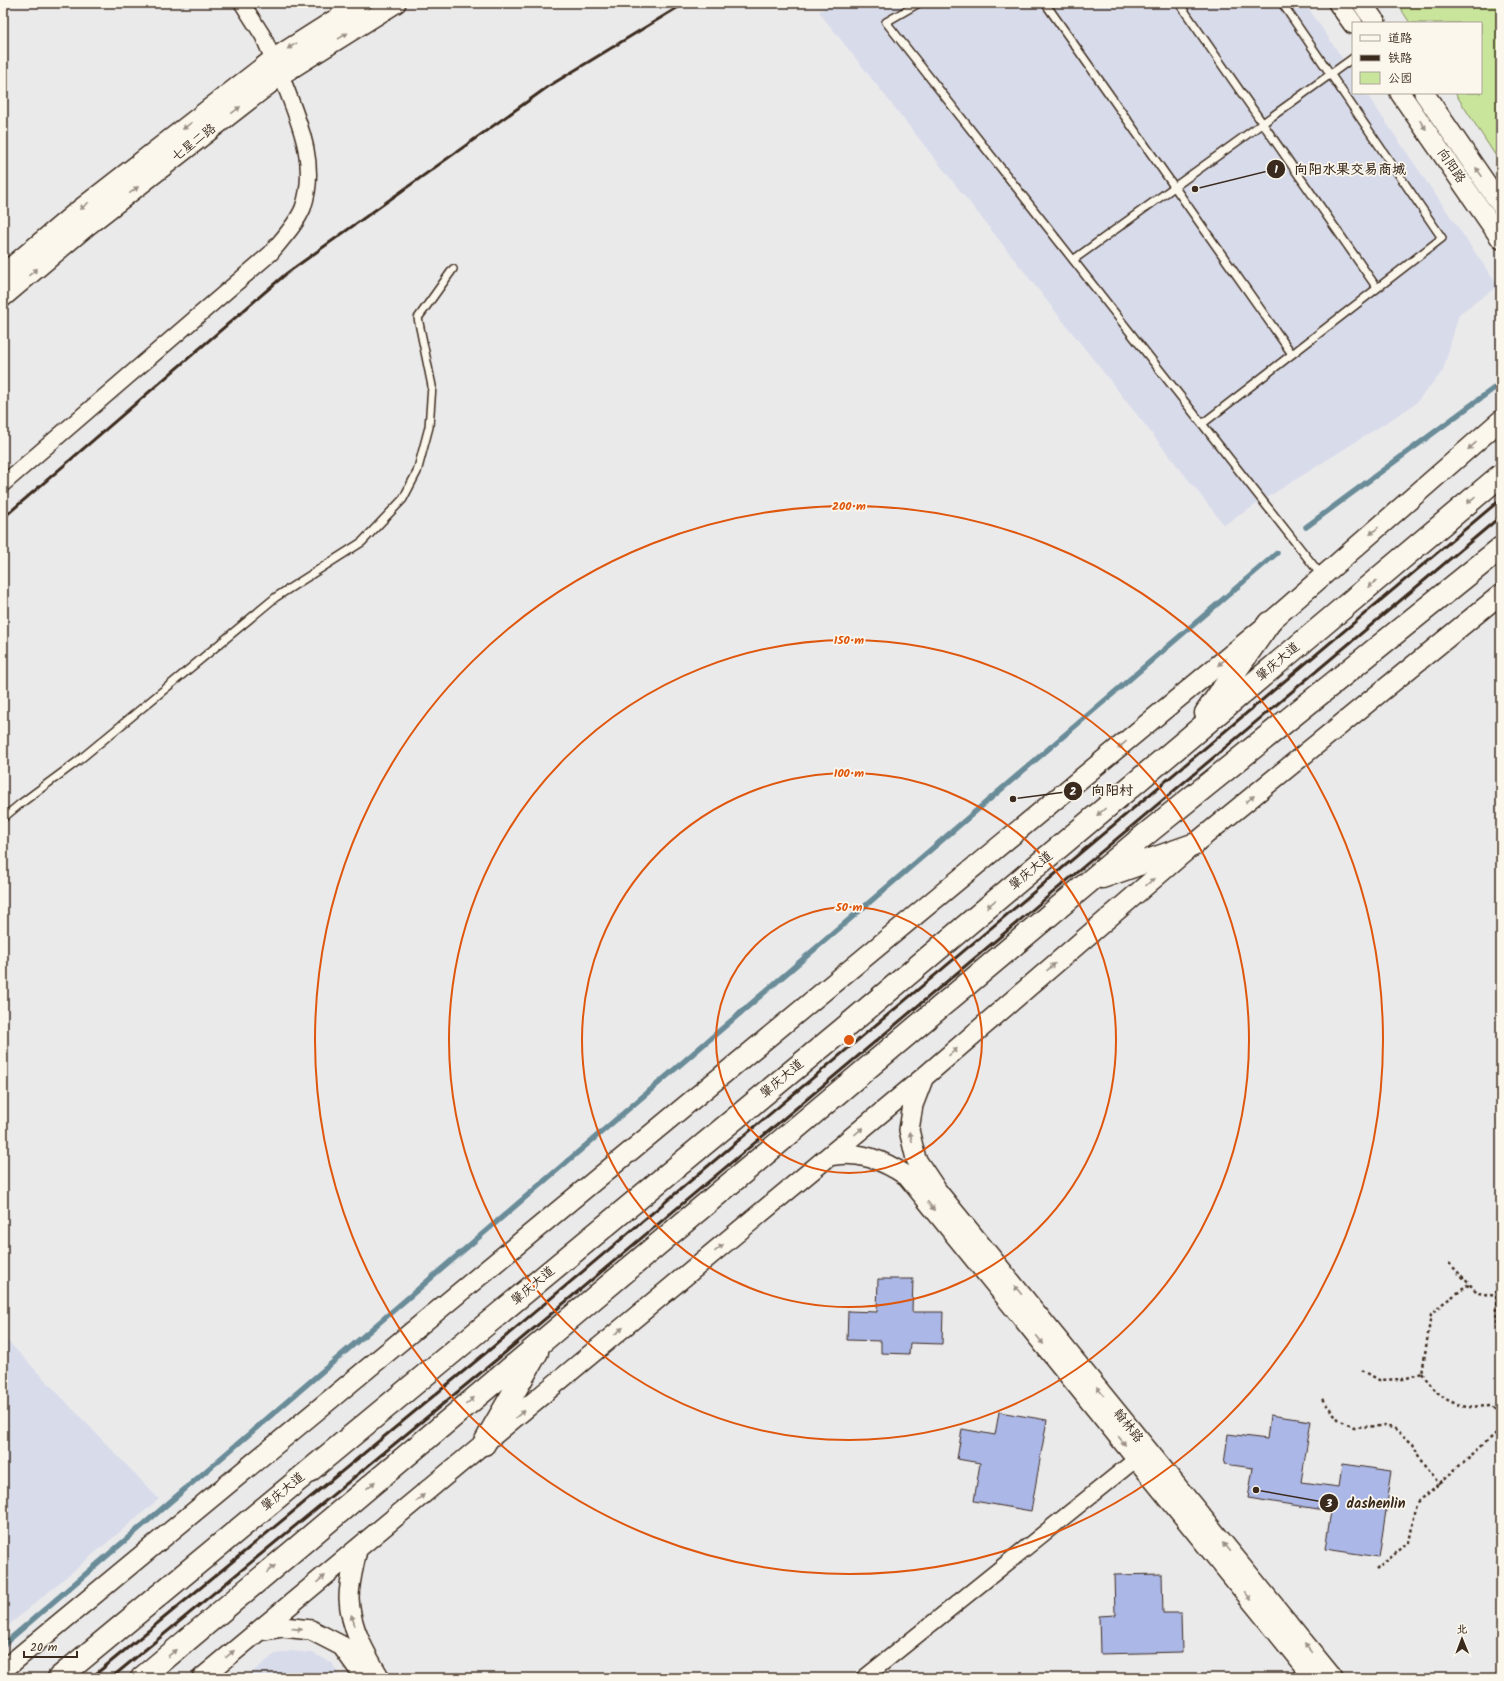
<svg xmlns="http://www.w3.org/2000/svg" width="1504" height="1681" font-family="Kalam,'LXGW WenKai TC',sans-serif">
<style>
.built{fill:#d8dbea}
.green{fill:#c9e59c;stroke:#82885d}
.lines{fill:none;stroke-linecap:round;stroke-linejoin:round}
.stream{stroke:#698c98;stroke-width:5.5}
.building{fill:#abb7e7;stroke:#3b2a1e}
.service-casing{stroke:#3b2a1e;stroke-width:10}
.minor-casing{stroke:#3b2a1e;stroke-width:18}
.tertiary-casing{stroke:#3b2a1e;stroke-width:22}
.trunk-casing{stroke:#3b2a1e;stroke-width:25}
.path{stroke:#3b2a1e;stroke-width:2.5;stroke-dasharray:3 3;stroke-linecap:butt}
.service{stroke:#fbf7ec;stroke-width:7}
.minor{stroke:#fbf7ec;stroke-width:15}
.tertiary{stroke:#fbf7ec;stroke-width:19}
.trunk{stroke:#fbf7ec;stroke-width:22}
.rail{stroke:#3b2a1e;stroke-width:3}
.oneway{fill:#9b9085}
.ring{fill:none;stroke:#df570d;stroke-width:2}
.labels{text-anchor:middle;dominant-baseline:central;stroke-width:3.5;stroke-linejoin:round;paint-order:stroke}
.street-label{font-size:13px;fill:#3b2a1e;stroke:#fbf7ec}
.centre{fill:#df570d;stroke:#fbf7ec;stroke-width:2}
.ring-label{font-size:12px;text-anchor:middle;font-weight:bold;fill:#df570d;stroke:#fbf7ec;stroke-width:3.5;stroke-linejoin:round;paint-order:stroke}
.leader{fill:none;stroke:#3b2a1e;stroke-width:1.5}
.callout-dot{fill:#3b2a1e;stroke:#fbf7ec;stroke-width:1.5}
.mark-label{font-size:12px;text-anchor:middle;font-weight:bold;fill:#fff}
.callout-label{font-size:14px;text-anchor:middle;font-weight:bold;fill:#3b2a1e;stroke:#fbf7ec;stroke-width:3.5;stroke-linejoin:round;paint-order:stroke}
</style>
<rect width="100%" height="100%" fill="#ebeaeb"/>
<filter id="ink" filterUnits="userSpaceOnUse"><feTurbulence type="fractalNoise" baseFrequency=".025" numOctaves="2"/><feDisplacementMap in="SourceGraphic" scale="8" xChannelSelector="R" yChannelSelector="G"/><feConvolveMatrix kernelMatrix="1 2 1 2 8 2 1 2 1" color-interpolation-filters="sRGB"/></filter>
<g filter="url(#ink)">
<path class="built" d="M832,3h473l48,71v19h13l132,193 -39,28 -16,57 -29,34 -190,120 -405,-513z
M3,1336l156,163 -156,131z
M292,1651l21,2 19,10 9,15h-96l30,-24z"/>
<path class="green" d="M1397,3h104v161l-46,-71h26v-70h-71z"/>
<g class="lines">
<path class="stream" d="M1306,527l195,-144
M3,1645l1274,-1092"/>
</g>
<path class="building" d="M878,1279h35l-1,33h31l-1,32 -32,-1 -1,11 -28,-1v-12l-34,-1 1,-29 29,1z
M999,1412l48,8 -16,91 -57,-10 6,-38 -23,-4 5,-30 33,6z
M1270,1415l41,6 -10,61 38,5 3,-23 50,7 -13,86 -54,-8 6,-38 -83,-13 5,-30 -29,-4 4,-30 39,5z
M1162,1574l1,39h18l1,39 -82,2 -1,-38 16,-1 -1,-40z"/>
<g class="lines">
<g class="service-casing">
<path id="service" d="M919,3l-33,19 435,553
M1045,3l247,351
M1179,3l198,285
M1073,260l280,-202
M1202,424l240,-186 -160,-235
M3,818l17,-14 58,-43 198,-164 86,-55 41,-43 14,-27 12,-45 3,-41 -14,-68 35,-49"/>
</g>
<g class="minor-casing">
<path id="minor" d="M242,3l21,33 10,23
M3,484l268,-231c11,-14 25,-28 32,-45 16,-46 -6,-90 -22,-133
M864,1678l281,-226"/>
</g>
<g class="tertiary-casing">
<path id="tertiary" d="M1338,3l15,21
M1362,3l14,20
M1400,93l101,146
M1424,93l77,112
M3,274l71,-60 199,-155 88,-56
M3,297l84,-71 194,-151 115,-72
M923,1079l-10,26 -4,25 7,29 22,33 395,486
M829,1156c29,-6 54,4 78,20l407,502
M357,1550c-3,15 -8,32 -8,48 1,29 16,56 31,80
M259,1631l24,-4 28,3 31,16 23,32
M3,1670l1266,-1047 232,-203
M202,1678l722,-601 269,-232 308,-251"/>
</g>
<g class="trunk-casing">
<path id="trunk" d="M1206,713l63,-90
M1102,877l91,-32
M484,1444l53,-92
M59,1678l783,-648 659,-555
M142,1678l998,-839 361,-291"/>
</g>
<path class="path" d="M1449,1263l29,30 18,3
M1501,1268l-4,3 -1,39 3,29 2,2
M1362,1370l17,10 25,-1 18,-6 9,-58 11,-11 28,-20
M1422,1373c21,31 34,35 70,33l9,10
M1322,1399l17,21 15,7 29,-1 11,2 19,16 7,15 10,15 10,10
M1376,1570l33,-28 8,-39 84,-74"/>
<use href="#service" class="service"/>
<use href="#minor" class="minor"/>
<use href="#tertiary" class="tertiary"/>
<use href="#trunk" class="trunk"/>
<path class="rail" d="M3,518l284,-245 262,-187 136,-83
M91,1678l402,-331 1008,-848
M111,1678l390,-322 1000,-840"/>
</g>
<defs><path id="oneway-solid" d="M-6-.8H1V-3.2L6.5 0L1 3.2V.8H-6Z"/></defs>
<g class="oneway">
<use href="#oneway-solid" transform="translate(343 36) rotate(-32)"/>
<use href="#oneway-solid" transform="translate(292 46) rotate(148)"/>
<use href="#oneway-solid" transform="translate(236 110) rotate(-38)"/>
<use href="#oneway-solid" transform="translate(1423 125) rotate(55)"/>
<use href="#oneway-solid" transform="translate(187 126) rotate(142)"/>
<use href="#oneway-solid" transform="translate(1479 172) rotate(-125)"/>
<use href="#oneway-solid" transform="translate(134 190) rotate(-38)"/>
<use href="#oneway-solid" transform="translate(84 206) rotate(142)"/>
<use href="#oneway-solid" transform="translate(33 272) rotate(-40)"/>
<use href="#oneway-solid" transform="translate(1472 446) rotate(139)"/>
<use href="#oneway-solid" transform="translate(1471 500) rotate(140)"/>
<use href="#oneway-solid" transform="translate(1374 531) rotate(139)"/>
<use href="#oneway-solid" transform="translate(1372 584) rotate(140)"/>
<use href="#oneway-solid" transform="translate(1222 662) rotate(140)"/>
<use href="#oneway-solid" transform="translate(1122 745) rotate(140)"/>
<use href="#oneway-solid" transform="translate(1250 799) rotate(-39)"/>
<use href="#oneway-solid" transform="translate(1101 812) rotate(140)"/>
<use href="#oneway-solid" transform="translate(1150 882) rotate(-41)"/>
<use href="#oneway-solid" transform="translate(991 904) rotate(140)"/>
<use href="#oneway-solid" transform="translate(1051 967) rotate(-41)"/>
<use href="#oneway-solid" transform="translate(953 1052) rotate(-41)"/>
<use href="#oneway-solid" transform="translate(859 1131) rotate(-40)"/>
<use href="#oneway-solid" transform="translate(911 1137) rotate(-103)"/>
<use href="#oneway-solid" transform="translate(931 1206) rotate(51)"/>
<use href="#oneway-solid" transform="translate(719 1248) rotate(-40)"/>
<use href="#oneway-solid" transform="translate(1018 1290) rotate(-129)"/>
<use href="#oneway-solid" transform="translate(619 1331) rotate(-40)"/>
<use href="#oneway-solid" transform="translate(1040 1340) rotate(51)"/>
<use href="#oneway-solid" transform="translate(1100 1391) rotate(-129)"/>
<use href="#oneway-solid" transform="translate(470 1401) rotate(-40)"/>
<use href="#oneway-solid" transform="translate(520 1414) rotate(-40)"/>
<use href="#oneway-solid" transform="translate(1122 1441) rotate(51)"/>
<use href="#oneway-solid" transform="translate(371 1485) rotate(-40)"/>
<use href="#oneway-solid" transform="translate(420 1498) rotate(-40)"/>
<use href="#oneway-solid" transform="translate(1226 1547) rotate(-129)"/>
<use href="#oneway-solid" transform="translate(271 1569) rotate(-40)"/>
<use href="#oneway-solid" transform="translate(321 1579) rotate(-39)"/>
<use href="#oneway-solid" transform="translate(1248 1596) rotate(51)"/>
<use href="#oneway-solid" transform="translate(353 1620) rotate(-109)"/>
<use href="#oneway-solid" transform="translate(297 1629) rotate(6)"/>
<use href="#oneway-solid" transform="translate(1308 1648) rotate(-129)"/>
<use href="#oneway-solid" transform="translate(172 1653) rotate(-40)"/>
<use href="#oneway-solid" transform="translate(230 1654) rotate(-40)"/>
</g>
</g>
<g class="ring">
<circle cx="849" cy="1040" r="133"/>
<circle cx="849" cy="1040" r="267"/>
<circle cx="849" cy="1040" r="400"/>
<circle cx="849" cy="1040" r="534"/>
</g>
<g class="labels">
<g class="street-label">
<text transform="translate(194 143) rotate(-38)">七星二路</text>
<text transform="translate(1451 166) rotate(55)">向阳路</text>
<text transform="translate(1278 662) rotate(-40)">肇庆大道</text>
<text transform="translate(1031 871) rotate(-40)">肇庆大道</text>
<text transform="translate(782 1079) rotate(-40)">肇庆大道</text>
<text transform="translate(533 1286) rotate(-40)">肇庆大道</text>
<text transform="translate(1128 1426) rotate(51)">翰林路</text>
<text transform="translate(283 1492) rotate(-40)">肇庆大道</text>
</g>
</g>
<circle cx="849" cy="1040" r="6" class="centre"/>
<g class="ring-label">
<text x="849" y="510">200 m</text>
<text x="849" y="644">150 m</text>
<text x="849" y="777">100 m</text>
<text x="849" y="911">50 m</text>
</g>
<path class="leader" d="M1195 189L1276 169M1013 799L1073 791M1256 1490L1329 1503"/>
<g class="callout-dot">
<circle cx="1195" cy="189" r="4"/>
<circle cx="1013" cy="799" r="4"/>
<circle cx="1256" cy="1490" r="4"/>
<circle cx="1276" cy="169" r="10"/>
<circle cx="1073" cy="791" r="10"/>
<circle cx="1329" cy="1503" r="10"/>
</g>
<g class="mark-label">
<text x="1276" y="173">1</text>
<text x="1073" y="795">2</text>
<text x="1329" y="1507">3</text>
</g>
<g class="callout-label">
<text x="1350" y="174">向阳水果交易商城</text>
<text x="1112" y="795">向阳村</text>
<text x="1376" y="1508">dashenlin</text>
</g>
<rect width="1504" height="1681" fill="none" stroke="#fbf7ec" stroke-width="16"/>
<rect x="8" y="8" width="1488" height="1665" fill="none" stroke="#3b2a1e" stroke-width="1.5" filter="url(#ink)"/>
<rect x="1352" y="22" width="130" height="72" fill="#fbf7ec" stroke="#aea59a"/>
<rect x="1360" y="35" width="20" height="6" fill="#fbf7ec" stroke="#aea59a"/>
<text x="1388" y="42" font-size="12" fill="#3b2a1e">道路</text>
<rect x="1360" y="55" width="20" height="6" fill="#3b2a1e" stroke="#aea59a"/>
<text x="1388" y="62" font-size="12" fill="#3b2a1e">铁路</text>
<rect x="1360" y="72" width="20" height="12" fill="#c9e59c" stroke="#aea59a"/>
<text x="1388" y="82" font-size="12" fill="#3b2a1e">公园</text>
<g transform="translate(1462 1639) rotate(359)" stroke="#fbf7ec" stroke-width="3" paint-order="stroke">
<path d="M0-3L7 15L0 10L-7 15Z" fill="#3b2a1e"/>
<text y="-6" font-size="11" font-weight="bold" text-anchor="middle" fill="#3b2a1e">北</text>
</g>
<path d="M24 1651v6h53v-6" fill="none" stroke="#3b2a1e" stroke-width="2"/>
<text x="30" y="1651" font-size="12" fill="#3b2a1e" stroke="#fbf7ec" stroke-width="3" paint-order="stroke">20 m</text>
</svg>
